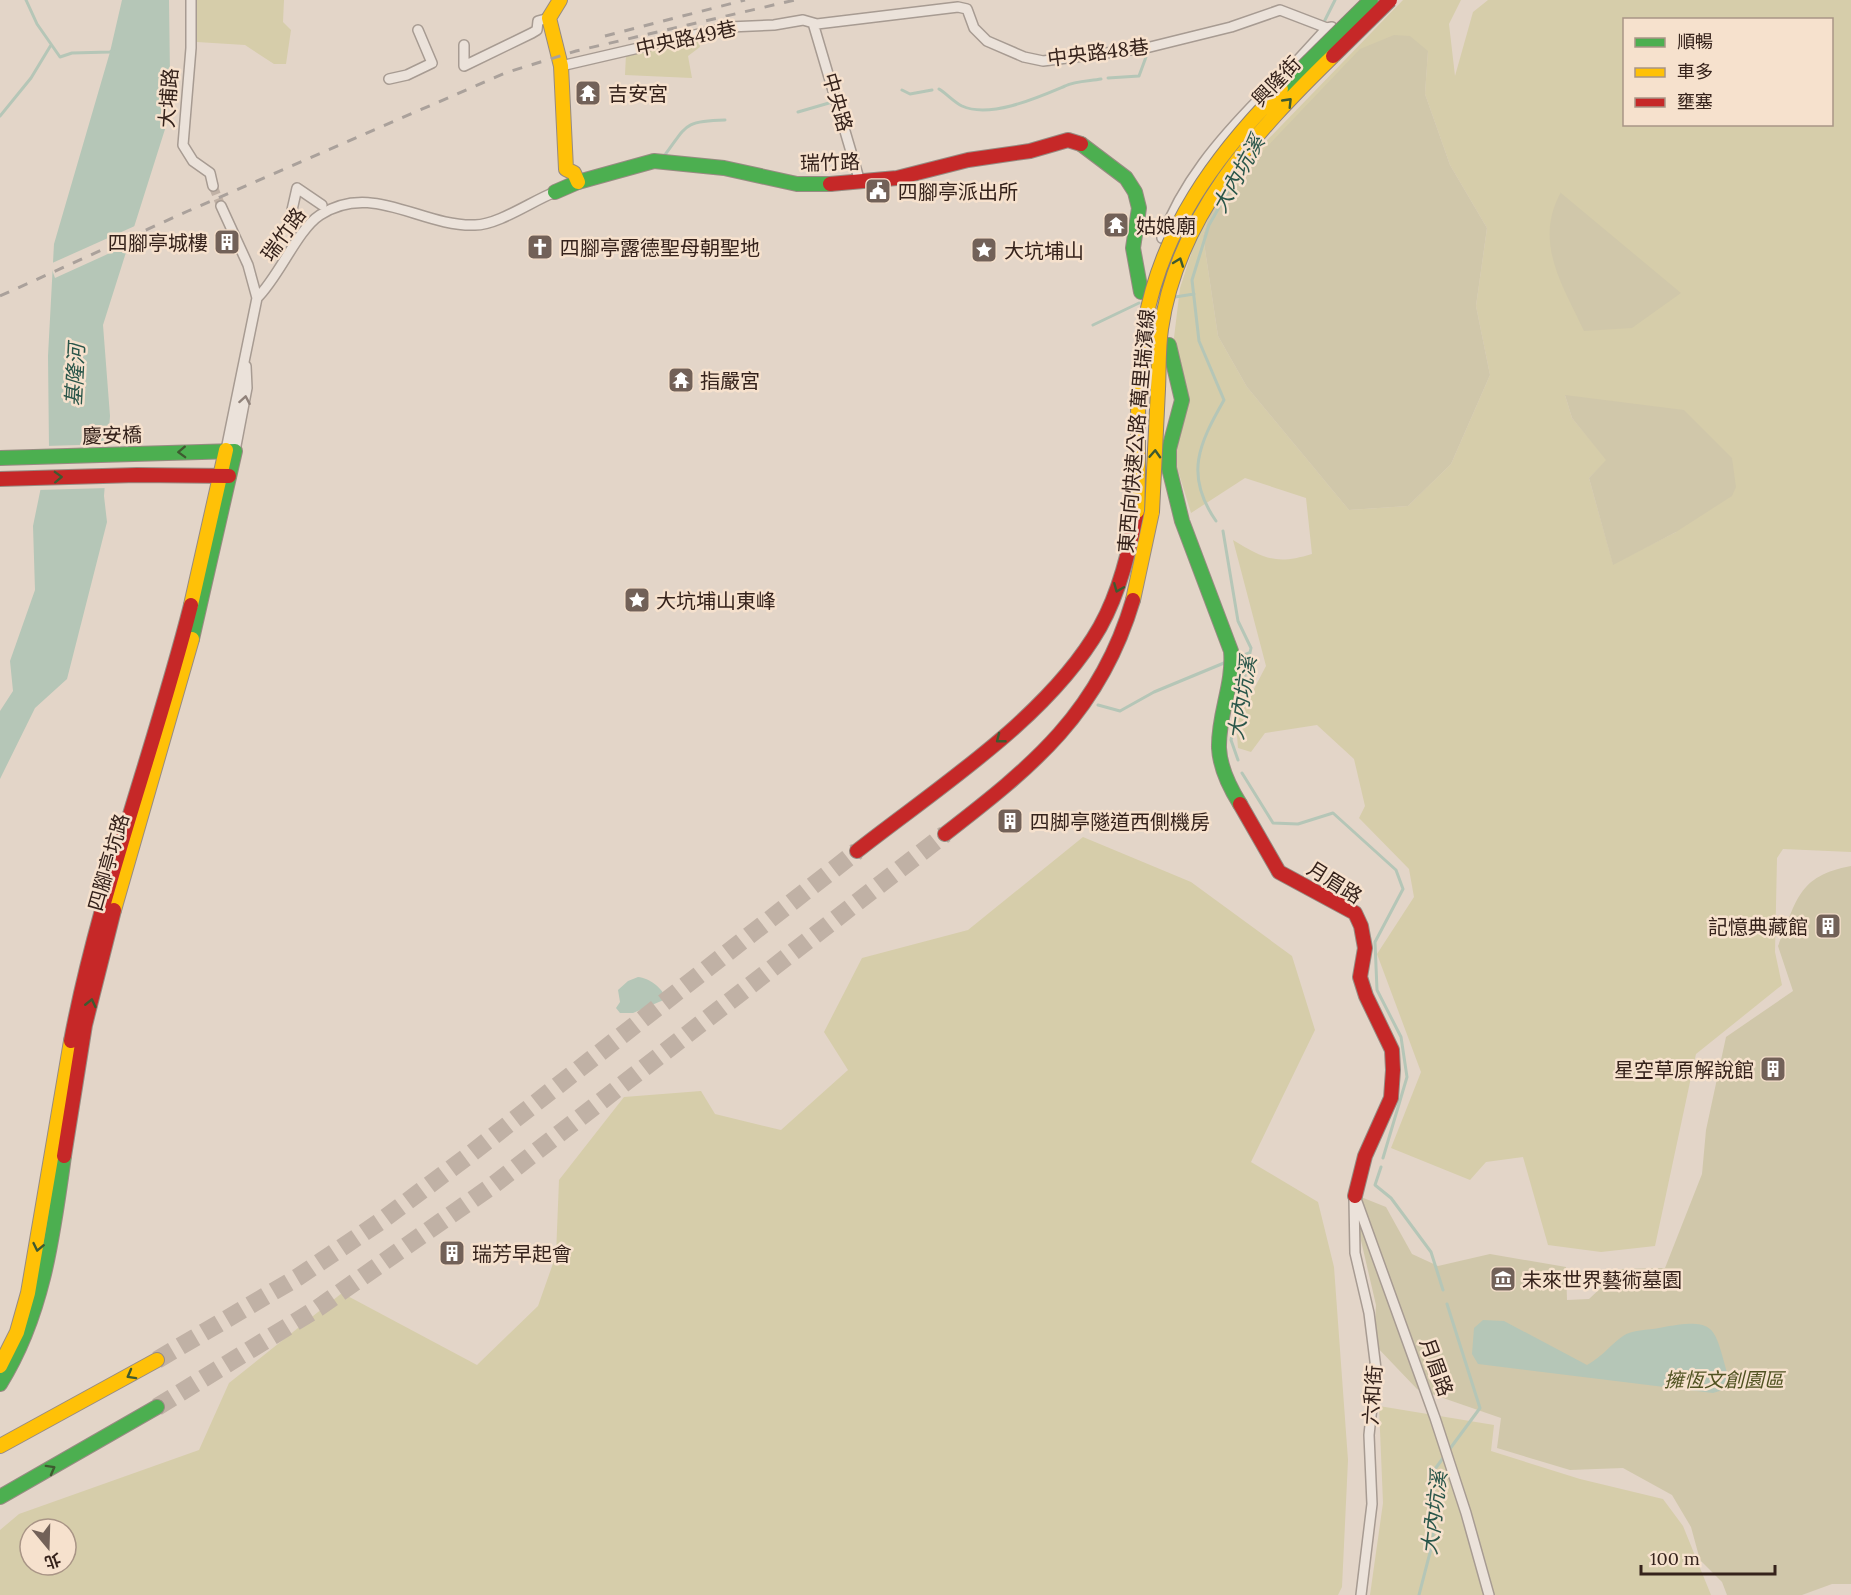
<svg xmlns="http://www.w3.org/2000/svg" width="1851" height="1595" font-family="Lora,'Noto Sans TC',serif">
<style>
.green{fill:#d6cdaa;fill-rule:evenodd}
.cemetery{fill:#d0c7aa}
.water{fill:#b5c6b7}
.pier{fill:#e3d5c8}
.lines{fill:none;stroke-linecap:round;stroke-linejoin:round}
.stream{stroke:#b5c6b7;stroke-width:3}
.street-tunnel{stroke:#c0b1a5;stroke-width:9;stroke-dasharray:9 4.5;stroke-linecap:butt}
.highway-tunnel{stroke:#c0b1a5;stroke-width:18;stroke-dasharray:18 9;stroke-linecap:butt}
.street-casing{stroke:#a79b92;stroke-width:12}
.fast-casing{stroke:#978b82;stroke-width:16}
.slow-casing{stroke:#978b82;stroke-width:16}
.jam-casing{stroke:#978b82;stroke-width:16}
.street{stroke:#ebe2da;stroke-width:9}
.fast{stroke:#4caf50;stroke-width:14}
.slow{stroke:#ffc107;stroke-width:14}
.jam{stroke:#c62828;stroke-width:14}
.rail{stroke:#aaa19b;stroke-width:3;stroke-dasharray:10 10;stroke-linecap:butt}
.fast-bridge-casing{stroke:#8d8179;stroke-width:16;stroke-linecap:butt}
.slow-bridge-casing{stroke:#8d8179;stroke-width:16;stroke-linecap:butt}
.jam-bridge-casing{stroke:#8d8179;stroke-width:16;stroke-linecap:butt}
.fast-bridge{stroke:#4caf50;stroke-width:14}
.slow-bridge{stroke:#ffc107;stroke-width:14}
.jam-bridge{stroke:#c62828;stroke-width:14}
.oneway{stroke:#3e5a30}
.oneway2{stroke:#90827a}
.labels{text-anchor:middle;dominant-baseline:central;stroke-width:5;stroke-linejoin:round;paint-order:stroke}
.street-label{font-size:20px;fill:#35221b;stroke:#f6e1cd}
.poi-label{font-size:20px;fill:#35221b;stroke:#f6e1cd;text-anchor:start}
.park-label{font-size:20px;font-style:italic;fill:#505221;stroke:#f6e1cd}
.water-label{font-size:21px;font-style:italic;fill:#2a564a;stroke:#f6e1cd}
</style>
<rect width="100%" height="100%" fill="#e3d5c8"/>
<path class="green" d="M197,0h87l-1,22 8,8 -5,34h-12l-29,-19 -48,-3z
M1403,0h58l-12,24 6,52 18,-64 15,-12h363v852l-68,-3 -6,9 -2,94 7,33 -86,69 -41,192 -54,6 -53,-7 -25,-88 -37,5 -16,18 -79,-32 30,-76 -44,-118 37,-57 -5,-28 -50,-51 6,-12 -11,-47 -37,-34 -52,8 -14,19 -13,-4 -2,-25 30,-57 -33,-126c31,19 43,25 79,14l-6,-56 -61,-20 -54,35 -19,-62 14,-50 -13,-55 7,-58 16,-49 13,-32 35,-43zM1624,20h208v104h-208zM1428,51l-3,43 25,71 37,63 -11,78 14,69 -39,89 -43,42 -59,4 -102,-123 -29,-51 -15,-100 7,-25 30,-36 59,-59zM1565,395l111,137 -63,32 -24,-86 18,-18 -35,-42z
M698,38l2,9 -12,9 4,22 -67,-3 1,-21z
M1083,837l108,45 101,74 23,74 -64,132 67,40 16,65 14,193 -6,127 -4,8h-1338v-65l19,-16 180,-64 30,-67 113,-90 135,72 61,-59 18,-51 3,-75 65,-83 77,-6 14,23 66,16 67,-60 -24,-38 38,-74 106,-28zM30,1529h36v36h-36z
M1379,1406l115,19 -3,26 89,28 83,20 20,27 28,69h-341l13,-92z"/>
<path class="cemetery" d="M1394,35l16,1 18,15 -3,43 25,71 37,63 -11,78 14,69 -39,89 -43,42 -59,4 -102,-123 -29,-51 -15,-100 7,-25 30,-36 120,-126z
M1561,192v1l120,100 -49,35 -48,3c-21,-45 -51,-89 -23,-139z
M1565,395l119,15 48,48 4,29 -4,9 -56,36 -63,33 -24,-87 17,-18 -34,-42z
M1851,866v718h-19l-30,11h-75l-5,-13 -22,-22 -9,-33 -19,-32 -49,-27 -53,2 -73,-22 4,-30 -84,-29 -43,-45 2,-39 -17,-73 2,-35 25,10 26,47 26,12 52,-12 76,13 1,33 22,-1 32,-30 44,-1 37,-94 4,-44 20,-93 67,-46 -15,-45c19,-45 19,-70 73,-80z"/>
<path class="water" d="M122,0h47l1,76 -4,50 -63,199 7,91 -6,80 3,26 -40,157 -32,29 -35,71v-68l13,-20 -3,-30 25,-71 -2,-64 16,-78 -1,-92 6,-112 56,-192z
M638,977c11,1 25,11 28,22l-33,14h-13l-4,-5 4,-6 -2,-12 10,-9z
M1483,1320l21,1 83,44c15,-8 23,-20 36,-29 8,-6 26,-6 36,-8 60,-11 54,-2 70,51l-6,11 -10,3 -235,-29 -6,-10 2,-26z"/>
<path class="pier" d="M137,225l-5,18 -77,35 -5,-14z
M111,444l-3,44 -71,2 9,-44z"/>
<g class="lines">
<path class="stream" d="M26,0l11,24 23,33 12,-4 38,-1 3,-2
M1325,20l10,-20
M1108,78l31,-2 7,-19
M939,89c8,5 15,13 23,17 28,13 77,-9 103,-20 10,-5 25,-5 36,-7
M902,90l8,4 22,-4
M798,112l31,-9
M0,116l31,-38 20,-33
M664,156c23,-30 18,-35 61,-36
M1175,297l19,-3
M1093,325l46,-22
M1216,521c-32,-46 -17,-77 8,-121l-25,-59 -7,-61 17,-55 29,-51
M1223,531l15,90 13,27 -20,92 7,20
M1239,657l10,-4
M1098,705l22,6 34,-19 70,-29
M1242,773l31,50 25,1 35,-11 63,57 7,19 -28,53 2,48 24,47 6,40 -24,81
M1381,1167l-6,18 16,13 40,54 12,38
M1419,1595l14,-54 2,-72 45,-61 -33,-104"/>
<path class="street-tunnel" d="M213,186l8,20"/>
<path class="highway-tunnel" d="M157,1360l141,-83 83,-56 87,-65 389,-305
M157,1407l161,-99 174,-122 453,-352"/>
<g class="street-casing">
<path id="street" d="M191,0v48l-8,97 10,16 17,12 3,13
M813,23l47,159
M464,45v21l68,-33 5,-3 1,-9 11,-3
M1295,63l32,-35 5,-1
M561,66l168,-39 45,-2 29,-5 14,4 141,-17 9,2 7,19 13,13 37,16 19,4 103,-13 85,-21 49,-17 47,18
M389,79l18,-4 25,-12 -14,-33
M221,206l27,59 9,33 -31,152
M292,210l5,-22 25,17
M1162,238c20,-55 57,-98 98,-140
M257,298c22,-21 40,-68 63,-83 52,-34 101,12 155,10 23,0 57,-24 80,-33
M235,451l12,-63 -1,-22
M1355,1196l80,222 31,95 23,82
M1354,1199l1,54 14,60 7,56 -7,66 3,69 -11,91"/>
</g>
<g class="fast-casing">
<path id="fast" d="M1081,144l45,34 9,14 4,16 -6,40 8,44
M555,192l23,-10 76,-21 70,7 73,16h33
M1169,345l13,55 -13,49v19l13,53 49,130c3,34 -13,63 -12,97 1,20 11,40 21,56
M0,458l235,-7 -43,188
M0,1384c43,-69 53,-148 64,-228
M0,1497l157,-90"/>
</g>
<g class="slow-casing">
<path id="slow" d="M560,0l-11,18 12,48 5,103 8,4 4,9
M1133,600l19,-88
M191,605l35,-155
M114,910l78,-271
M0,1366l17,-34 11,-39 43,-252
M0,1446l157,-86"/>
</g>
<g class="jam-casing">
<path id="jam" d="M830,184l67,-6 71,-18 62,-9 38,-11 13,4
M0,479l137,-4 92,1
M1240,804l39,68 76,41 6,13 4,22 -5,29 6,19 26,54 1,20 -2,28 -26,58 -10,40
M945,834c88,-68 155,-122 188,-234
M857,851c80,-63 192,-134 243,-224 20,-36 29,-76 37,-116
M71,1041c28,-148 83,-290 120,-436
M64,1156l21,-131 29,-115"/>
</g>
<use href="#street" class="street"/>
<use href="#fast" class="fast"/>
<use href="#slow" class="slow"/>
<use href="#jam" class="jam"/>
<path class="rail" d="M605,36l140,-36
M0,296l188,-85 317,-138 71,-22 219,-51"/>
<g class="fast-bridge-casing">
<path id="fast-bridge" d="M1281,89l90,-89"/>
</g>
<g class="slow-bridge-casing">
<path id="slow-bridge" d="M1137,511c3,-62 -3,-127 8,-188 17,-94 70,-167 136,-234
M1152,512c2,-41 4,-82 6,-123 1,-20 0,-40 3,-60 16,-112 94,-197 172,-273"/>
</g>
<g class="jam-bridge-casing">
<path id="jam-bridge" d="M1333,56l57,-56"/>
</g>
<use href="#fast-bridge" class="fast-bridge"/>
<use href="#slow-bridge" class="slow-bridge"/>
<use href="#jam-bridge" class="jam-bridge"/>
</g>
<defs><path id="oneway-chevron" d="M-2-3.5L2.5 0L-2 3.5" fill="none" stroke-width="1.6" stroke-linecap="round" stroke-linejoin="round" transform="scale(1.5)"/></defs>
<g class="oneway">
<use href="#oneway-chevron" transform="translate(1288 102) rotate(-46)"/>
<use href="#oneway-chevron" transform="translate(1179 262) rotate(-70)"/>
<use href="#oneway-chevron" transform="translate(182 452) rotate(178)"/>
<use href="#oneway-chevron" transform="translate(1155 454) rotate(-87)"/>
<use href="#oneway-chevron" transform="translate(58 477) rotate(-2)"/>
<use href="#oneway-chevron" transform="translate(1118 588) rotate(112)"/>
<use href="#oneway-chevron" transform="translate(1000 739) rotate(142)"/>
<use href="#oneway-chevron" transform="translate(91 1003) rotate(-77)"/>
<use href="#oneway-chevron" transform="translate(38 1247) rotate(102)"/>
<use href="#oneway-chevron" transform="translate(131 1375) rotate(151)"/>
<use href="#oneway-chevron" transform="translate(51 1469) rotate(-29)"/>
</g>
<use class="oneway2" href="#oneway-chevron" transform="translate(245 400) rotate(-80)"/>
<defs>
<g id="temple-square" transform="scale(1.35)"><rect x="-9" y="-9" width="18" height="18" rx="4" fill="#726158" stroke="#f6e1cd"/><path d="M0-6L5-2H3V0L6.5 2.5H4V6H1.5V3h-3V6H-4V2.5H-6.5L-3 0V-2H-5Z" fill="#fff"/></g>
<g id="civic-square" transform="scale(1.35)"><rect x="-9" y="-9" width="18" height="18" rx="4" fill="#726158" stroke="#f6e1cd"/><path d="M-.6-6.5H3V-4.5H.6V-3L4-1V1h2V6H-6V1h2V-1L-.6-3ZM-1.2 2.5V6h2.4V2.5Z" fill="#fff"/></g>
<g id="building-square" transform="scale(1.35)"><rect x="-9" y="-9" width="18" height="18" rx="4" fill="#726158" stroke="#f6e1cd"/><path d="M-4-6H4V6H1V3H-1V6H-4ZM-2.5-4.3h1.7v1.8h-1.7ZM.8-4.3h1.7v1.8H.8ZM-2.5-1h1.7V.8h-1.7ZM.8-1h1.7V.8H.8Z" fill="#fff"/></g>
<g id="church-square" transform="scale(1.35)"><rect x="-9" y="-9" width="18" height="18" rx="4" fill="#726158" stroke="#f6e1cd"/><path d="M-1.2-6h2.4v3.5h3.3v2.4h-3.3V6h-2.4V-.1h-3.3v-2.4h3.3Z" fill="#fff"/></g>
<g id="sight-square" transform="scale(1.35)"><rect x="-9" y="-9" width="18" height="18" rx="4" fill="#726158" stroke="#f6e1cd"/><path d="M0-6L1.8-2.2L6-1.7L2.9 1.2L3.7 5.4L0 3.3L-3.7 5.4L-2.9 1.2L-6-1.7L-1.8-2.2Z" fill="#fff"/></g>
<g id="museum-square" transform="scale(1.35)"><rect x="-9" y="-9" width="18" height="18" rx="4" fill="#726158" stroke="#f6e1cd"/><path d="M0-6L6-3V-2H-6V-3ZM-5-1h2V3h-2ZM-1-1h2V3h-2ZM3-1h2V3H3ZM-6 4H6V6H-6Z" fill="#fff"/></g>
</defs>
<g fill-rule="evenodd">
<use href="#temple-square" x="588" y="93"/>
<use href="#civic-square" x="878" y="191"/>
<use href="#temple-square" x="1116" y="225"/>
<use href="#building-square" x="227" y="242"/>
<use href="#church-square" x="540" y="247"/>
<use href="#sight-square" x="984" y="250"/>
<use href="#temple-square" x="681" y="380"/>
<use href="#sight-square" x="637" y="600"/>
<use href="#building-square" x="1010" y="821"/>
<use href="#building-square" x="1828" y="926"/>
<use href="#building-square" x="1773" y="1069"/>
<use href="#building-square" x="452" y="1253"/>
<use href="#museum-square" x="1503" y="1279"/>
</g>
<g class="labels">
<g class="street-label">
<text transform="translate(686 38) rotate(-12)">中央路49巷</text>
<text transform="translate(1098 52) rotate(-7)">中央路48巷</text>
<text transform="translate(1276 81) rotate(-46)">興隆街</text>
<text transform="translate(168 98) rotate(-86)">大埔路</text>
<text transform="translate(838 102) rotate(74)">中央路</text>
<text transform="translate(830 162) rotate(-2)">瑞竹路</text>
<text transform="translate(283 234) rotate(-54)">瑞竹路</text>
<text transform="translate(1136 431) rotate(-85)">東西向快速公路 萬里瑞濱線</text>
<text transform="translate(112 435) rotate(-2)">慶安橋</text>
<text transform="translate(108 862) rotate(-74)">四腳亭坑路</text>
<text transform="translate(1335 882) rotate(32)">月眉路</text>
<text transform="translate(1437 1367) rotate(70)">月眉路</text>
<text transform="translate(1372 1395) rotate(-86)">六和街</text>
</g>
<g class="poi-label">
<text x="608" y="93">吉安宮</text>
<text x="898" y="191">四腳亭派出所</text>
<text x="1136" y="225">姑娘廟</text>
<text x="208" y="242" text-anchor="end">四腳亭城樓</text>
<text x="560" y="247">四腳亭露德聖母朝聖地</text>
<text x="1004" y="250">大坑埔山</text>
<text x="700" y="380">指嚴宮</text>
<text x="656" y="600">大坑埔山東峰</text>
<text x="1030" y="821">四脚亭隧道西側機房</text>
<text x="1808" y="926" text-anchor="end">記憶典藏館</text>
<text x="1754" y="1069" text-anchor="end">星空草原解說館</text>
<text x="472" y="1253">瑞芳早起會</text>
<text x="1522" y="1279">未來世界藝術墓園</text>
</g>
<g class="park-label">
<text x="1724" y="1379">擁恆文創園區</text>
</g>
<g class="water-label">
<text transform="translate(1238 174) rotate(-61)">大內坑溪</text>
<text transform="translate(75 375) rotate(-87)">基隆河</text>
<text transform="translate(1242 698) rotate(-81)">大內坑溪</text>
<text transform="translate(1434 1513) rotate(-83)">大內坑溪</text>
</g>
</g>
<rect x="1623" y="18" width="210" height="108" fill="#f6e1cd" stroke="#a99586" stroke-width="1.5"/>
<rect x="1635" y="38" width="30" height="9" fill="#4caf50" stroke="#a99586" stroke-width="1.5"/>
<text x="1677" y="48" font-size="18" fill="#35221b">順暢</text>
<rect x="1635" y="68" width="30" height="9" fill="#ffc107" stroke="#a99586" stroke-width="1.5"/>
<text x="1677" y="78" font-size="18" fill="#35221b">車多</text>
<rect x="1635" y="98" width="30" height="9" fill="#c62828" stroke="#a99586" stroke-width="1.5"/>
<text x="1677" y="108" font-size="18" fill="#35221b">壅塞</text>
<g transform="translate(48 1547) rotate(161)"><circle r="28" fill="#f6e1cd" stroke="#a99586" stroke-width="1.5"/>
<path d="M0-4.5L10 22L0 15L-10 22Z" fill="#726158"/>
<text y="-9" font-size="16" font-weight="bold" text-anchor="middle" fill="#35221b">北</text>
</g>
<path d="M1641 1565v9h134v-9" fill="none" stroke="#35221b" stroke-width="3"/>
<text x="1650" y="1565" font-size="18" fill="#35221b" stroke="#f6e1cd" stroke-width="4.5" paint-order="stroke">100 m</text>
</svg>
